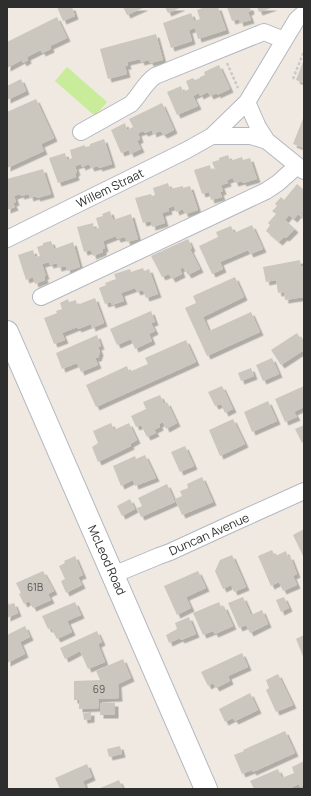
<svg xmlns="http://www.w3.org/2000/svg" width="311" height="796" font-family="Manrope,sans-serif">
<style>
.pitch{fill:#c9ec9a}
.building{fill:#cbc7bf;filter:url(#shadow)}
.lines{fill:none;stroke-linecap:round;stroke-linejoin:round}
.street-casing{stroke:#b4b7c1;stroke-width:18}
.secondary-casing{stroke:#b4b7c1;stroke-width:24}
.path{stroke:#c9c9c9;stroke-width:2.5;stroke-dasharray:3 2;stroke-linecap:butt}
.street{stroke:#fff;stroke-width:16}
.secondary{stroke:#fff;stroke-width:22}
.labels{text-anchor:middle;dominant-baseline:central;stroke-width:3.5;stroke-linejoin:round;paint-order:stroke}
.number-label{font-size:10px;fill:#555452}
.street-label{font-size:12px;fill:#2e2e2e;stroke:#fff}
</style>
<defs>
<filter id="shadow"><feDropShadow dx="3.5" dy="3.5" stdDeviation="0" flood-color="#0004"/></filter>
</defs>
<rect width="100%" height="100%" fill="#efe9e1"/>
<path class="pitch" d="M67,67l40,35 -12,14 -40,-35z"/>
<path class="building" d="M57,7h15l3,9 -12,5z
M123,7h22l-18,8z
M165,7h17l-14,6z
M205,7h13l8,23 -28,9 -3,-11 -6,2 3,11 -21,7 -8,-25 28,-10 3,8 6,-2 -3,-9z
M227,7h23l1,4 -3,1 3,8 -11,3 -1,-4 -7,2z
M257,7h17l-15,5z
M57,17l10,21 -17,8 1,3 -9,4 -1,-3 -14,7 1,3 -5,3 -1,-3 -15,8v-26z
M156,34l7,26 -13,3 -1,-3 -8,2 -1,-3 -13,3 1,4h-3l2,8 -19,5 -8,-30z
M304,59v24l-8,-3z
M219,65l11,24 -13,6v-2l-7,3 -2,-4 -8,4 -1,-3 -6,3 5,10 -21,9 -10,-23 14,-6 2,6 6,-3 -3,-8 7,-3 2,2 5,-2v-1l5,-2 -1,-3z
M21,79l5,12 -19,9v-14z
M36,99l18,39 -13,6 3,7 -37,17v-56z
M162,103l12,27 -10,5 -4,-4 -7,3 -1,-4 -7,3 -2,-2 -5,2 2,6 -3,2 4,8 -11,5 -1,-4 -8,3 -10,-23 14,-7 2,7 6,-3 -4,-8z
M304,116v32l-11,-4z
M104,139l8,25 -13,4 -1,-2 -7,2 -2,-4 -7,3 -1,-3 -6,2 2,6 -2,1 1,4 -18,6 -9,-25 16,-5 2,7 5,-2 -2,-8 15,-5v2l5,-1v-2z
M228,155l2,6 12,-4 1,3 7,-2 7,21 -14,4 -1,-2 -7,2 -2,-5 -6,2 1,3 -7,2 2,6 -3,1 2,5 -11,3 -2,-8 -7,2 -8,-24 16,-5 1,5 4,-1 -3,-7 7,-2v-2z
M43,169l8,25 -14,4 -1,-2 -6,2 -1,-4 -8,2 -1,-2 -6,2 2,6 -3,1 2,4 -8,3v-31z
M168,183l2,6 13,-3v2l7,-2 8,24 -13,4 -2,-5 -7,3 -2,-6 -6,2 1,3 -7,2 3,10 -13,4 -1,-6 -8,2 -8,-25 16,-4 1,2 3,-1 -2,-7z
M297,184l7,6v27l-1,1 -5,-4 -4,5 -5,-4 -4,5 10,9 -9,9 -2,-1 -5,5 -13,-11 4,-6 -2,-2 8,-9 -4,-3 5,-5 -2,-2 6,-7 3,3z
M110,211l3,9 18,-6 7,25 -11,3 -2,-5 -8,2 -1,-3 -13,5 2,7 -2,1v3l-10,4 -2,-6 -7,2 -7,-25 16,-4 1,6 5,-1 -3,-10 7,-2 -1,-2z
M252,225l11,24 -13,5 -2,-4 -28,12 3,7 -11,5 -13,-28 19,-9 -2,-5 15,-6 3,7z
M188,239l4,9 -2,1 10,20 -12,6 -5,-8 -3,2 2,5 -10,5 -3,-5 -7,3 -11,-21z
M51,241l3,8 19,-7 7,25 -13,4 -1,-5 -8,2 -1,-5 -7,2 -1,-3 -7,2 4,12h-2l1,4 -10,4 -2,-7 -7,3 -8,-25 15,-5 2,7 5,-1 -3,-9 6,-2v-2z
M300,260l1,6h3v31l-19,3 -1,-8 -6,1 -2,-13 -10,2 -3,-15z
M143,268l1,3 5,-2 9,25 -12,4 -3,-8 -6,2 -2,-4 -14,5 3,8 -12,4 -1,-3 -6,2 -6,-16 7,-3 -1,-2 11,-4 -2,-5 16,-5 1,3z
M235,277l9,20 -41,20 6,14 42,-19 9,20 -53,24 -22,-48 11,-5 -3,-7z
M95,298l9,25 -12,5 -1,-4 -13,5 -1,-2 -15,6 3,7 -11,4 -10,-26 13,-5 -1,-2 6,-2 -2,-6 8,-4 1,3 7,-2 1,5z
M151,311l4,11 -4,1 4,8 -6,3 3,7 -17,8 -4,-10 -14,6 -7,-16z
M297,333l7,11v6l-23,15 -10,-15z
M97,335l4,11 -3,1 2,5 -2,6h-3l3,7 -17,7 -4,-9 -15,6 -6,-16z
M186,340l10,22 -100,45 -10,-22 41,-19 2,6 19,-8 -3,-6z
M272,358l7,16 -16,7 -7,-16z
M251,368l3,8 -13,5 -3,-8z
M222,386l11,23 -8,4 -4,-9 -6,2 -7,-14z
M304,386v21l-10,5 3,5 -12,5 -10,-23z
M160,395l4,9 3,-2 10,21 -11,6 -3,-7 -4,2 1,3 -6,3 2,3 -9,4 -6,-12 -5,2 -5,-11 15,-7 -3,-7z
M268,401l9,20 -25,11 -8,-20z
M233,419l12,25 -25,12 -11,-26z
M111,423l3,7 15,-7 8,17 -7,4 1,2 -33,16 -6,-15 6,-4 -5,-12z
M304,425v16l-2,2 -7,-14z
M185,446l9,20 -14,6 -9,-20z
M145,455l11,23 -21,8 -2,-6 -12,6 -8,-20 22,-10 1,3z
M202,477l11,25 -31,13 -7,-16 7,-3 -2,-5 8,-3 -1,-4z
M167,484l8,18 -34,15 -4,-9 5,-2 -4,-8z
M130,499l5,10 -13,7 -5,-10z
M304,529v29l-11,-23z
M272,550l3,6 11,-5 2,6 2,-1 7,18 -4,2 4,9 -14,6 -4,-9 -8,4 -13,-30z
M232,555l14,32 -12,5 -3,-7 -8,4 -8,-18 5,-11z
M75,556l8,19 -5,2 4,8 -16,8 -5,-12 4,-2 -6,-13 6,-3 -1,-2z
M43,571l11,20 -6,3 3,6 -18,8 -4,-7 -5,3 -5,-10 2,-1 -5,-10z
M198,571l8,17 -20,9 5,11 -14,7 -13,-29z
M243,597l8,18 11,-5 6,14 -18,9 -4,-8 -7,3 -11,-25z
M284,597l5,11 -8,4 -5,-12z
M7,599l2,6 5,-2 4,10 -11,5z
M75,602l6,13 -14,6 5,11 -15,7 -6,-11 -3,1 -6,-13z
M219,602l2,5 3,-1 9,20 -18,8 -2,-3 -10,4 -10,-22z
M189,617l7,17 -15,6 -1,-2 -11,5 -3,-8 11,-6 -2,-6z
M25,626l5,11 -10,5 5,12 -18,9v-28z
M97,631l5,11 -4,2 7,18 -17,7 -8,-18 -15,8 -5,-11z
M304,635v24l-8,-20z
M242,653l6,14 -20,9 2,5 -14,7 -3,-5 -5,3 -7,-14z
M123,659l8,19 -13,6 1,14 -21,1 1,9 -20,1v-9h-5v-19l26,-1 -4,-9z
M278,674l15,31 -17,7 -10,-22 3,-2 -3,-8z
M250,693l8,17 -23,11 -2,-3 -8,4 -6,-13z
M100,703h15v12h-15z
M91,712v7l-7,1 -1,-7z
M285,731l10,22 -42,19 -1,-2 -10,4 -8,-19 10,-4 -1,-1z
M120,746l2,8 -13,3 -2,-8z
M304,761v24l-4,2 -1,-3 -10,5h-35l-4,-8 28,-12 4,9 12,-5 -2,-6z
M87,764l5,13 -9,4 3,8h-26l-5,-11z
M119,780l4,9h-25z"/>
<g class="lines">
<g class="street-casing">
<path id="street" d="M247,102l11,25 9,14
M81,132l50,-28c9,-9 13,-20 24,-28l109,-44 20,8
M212,136h39l16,5 37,30
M7,239l180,-89 25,-14 35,-34 50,-83 7,-6
M41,297l225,-106 12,-8 19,-17
M113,575l46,-19 11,-4 63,-29 71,-32"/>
</g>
<g class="secondary-casing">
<path id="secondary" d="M7,332l199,457"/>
</g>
<path class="path" d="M227,63l11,25
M293,79l11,-28"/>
<use href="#street" class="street"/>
<use href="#secondary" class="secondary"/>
</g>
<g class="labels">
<g class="number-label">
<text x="35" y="587">61B</text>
<text x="99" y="689">69</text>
</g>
<g class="street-label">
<text transform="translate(110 188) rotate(-26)">Willem Straat</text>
<text transform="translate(209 534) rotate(-24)">Duncan Avenue</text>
<text transform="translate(107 560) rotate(66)">McLeod Road</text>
</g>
</g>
<rect width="311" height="796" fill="none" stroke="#2e2e2e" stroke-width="16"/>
</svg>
